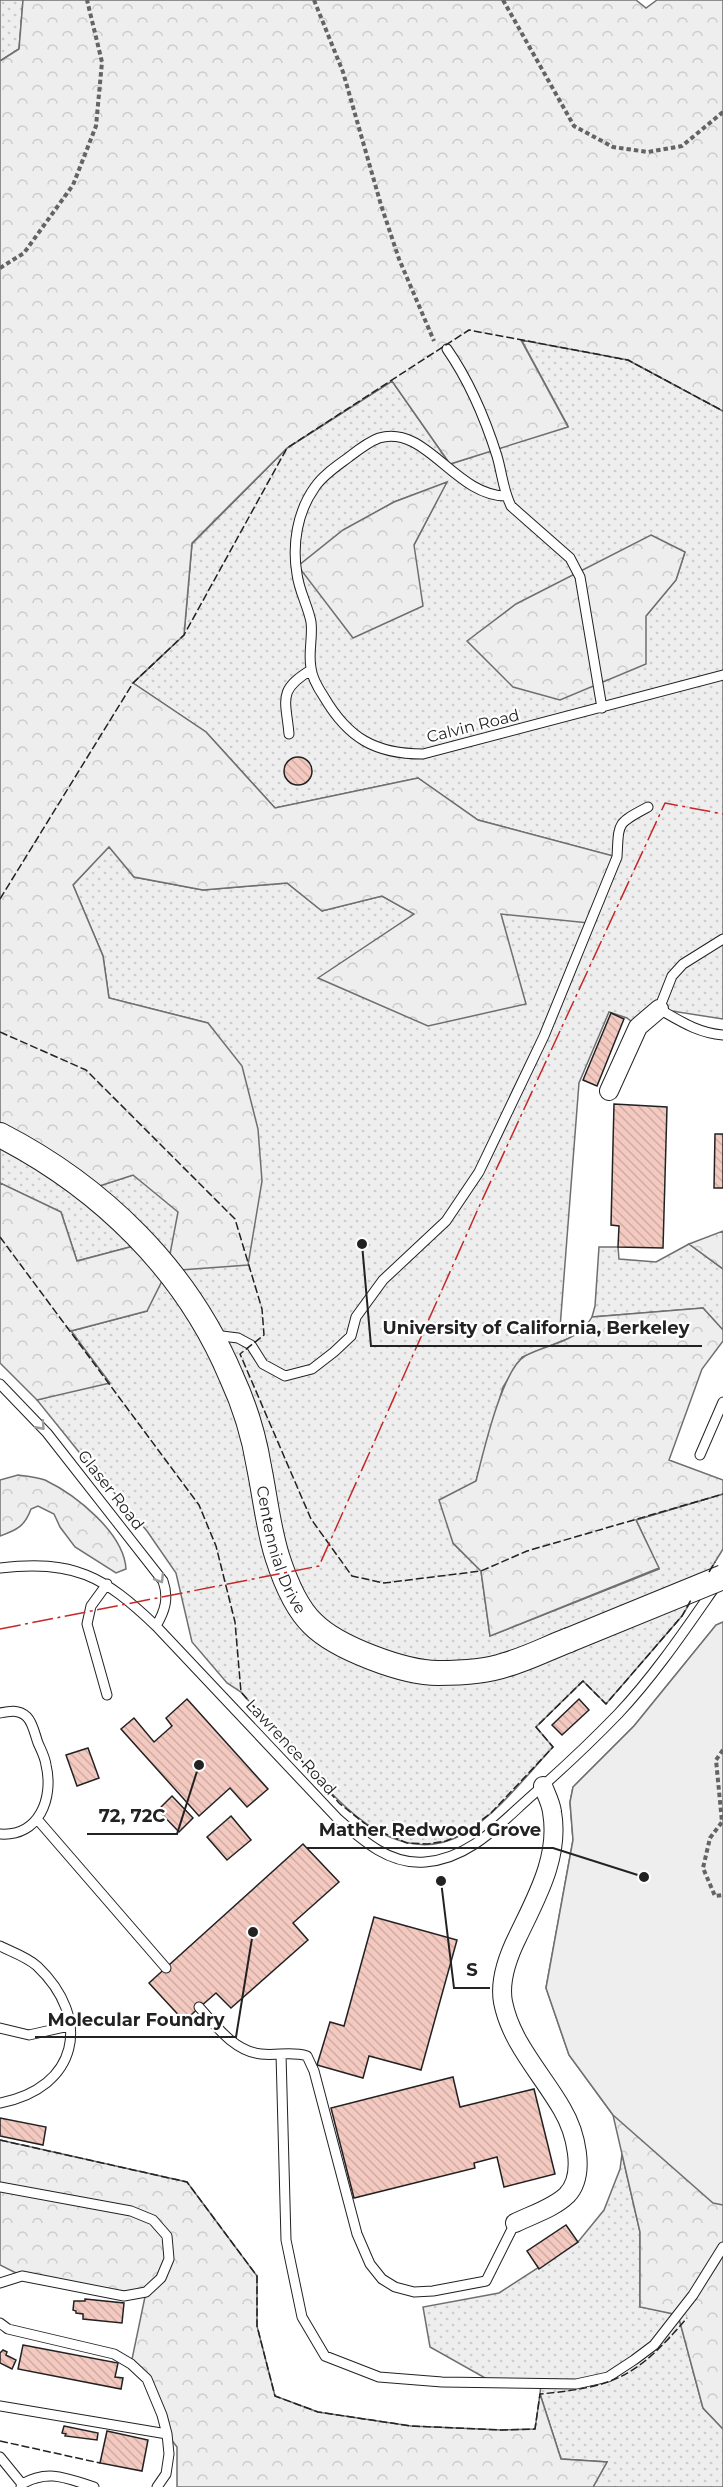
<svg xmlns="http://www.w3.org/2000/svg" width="723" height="2487" font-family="Montserrat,sans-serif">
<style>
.grass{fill:url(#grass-dots);stroke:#6f6f6f;stroke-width:1.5;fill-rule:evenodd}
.forest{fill:url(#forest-crowns);stroke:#6f6f6f;stroke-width:1.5}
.garden{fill:#eee;stroke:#6f6f6f;stroke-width:1.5}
.building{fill:url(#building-back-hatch);stroke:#222;stroke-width:1.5}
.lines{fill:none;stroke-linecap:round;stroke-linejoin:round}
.lane-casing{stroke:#222;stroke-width:11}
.street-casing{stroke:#222;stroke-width:20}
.secondary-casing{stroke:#222;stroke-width:26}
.path{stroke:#646464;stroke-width:4;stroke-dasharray:4.5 3;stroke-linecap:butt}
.lane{stroke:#fff;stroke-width:9}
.street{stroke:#fff;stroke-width:18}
.secondary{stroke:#fff;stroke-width:24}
.secondary-bridge-casing{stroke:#222;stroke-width:26;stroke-linecap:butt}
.secondary-bridge{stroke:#fff;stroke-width:24}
.fence{stroke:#222;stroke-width:1.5;stroke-dasharray:8 3;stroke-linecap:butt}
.power{stroke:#c62828;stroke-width:1.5;stroke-dasharray:21 4.5 3 4.5;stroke-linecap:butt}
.oneway{stroke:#9c9c9c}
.labels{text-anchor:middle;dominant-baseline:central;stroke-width:4.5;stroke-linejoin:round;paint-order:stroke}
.street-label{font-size:16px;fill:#222;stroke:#fff}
.leader{fill:none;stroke:#222;stroke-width:2}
.callout-dot{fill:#222;stroke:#fff;stroke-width:2}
.callout-label{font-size:18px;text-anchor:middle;font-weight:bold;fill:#222;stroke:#fff;stroke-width:4.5;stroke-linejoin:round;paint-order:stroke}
</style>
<defs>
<pattern id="grass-dots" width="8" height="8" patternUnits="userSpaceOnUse" patternTransform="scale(1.5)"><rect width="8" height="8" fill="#eee"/><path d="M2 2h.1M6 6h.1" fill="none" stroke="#ccc" stroke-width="1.8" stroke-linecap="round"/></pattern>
<pattern id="forest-crowns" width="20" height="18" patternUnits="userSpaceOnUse" patternTransform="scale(1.5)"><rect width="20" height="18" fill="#eee"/><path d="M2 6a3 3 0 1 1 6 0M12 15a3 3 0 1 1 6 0" fill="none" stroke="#ccc"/></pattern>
<pattern id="building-back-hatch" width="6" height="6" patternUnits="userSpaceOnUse" patternTransform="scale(1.5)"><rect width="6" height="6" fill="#f3c9c0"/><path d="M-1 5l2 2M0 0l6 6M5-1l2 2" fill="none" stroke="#d0aca5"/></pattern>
</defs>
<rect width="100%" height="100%" fill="#fff"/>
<path class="grass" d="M0,0h23l-4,49 -19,12z
M521,339l107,21 95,51v608l-64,-10 -21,18 -11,-9 -18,-6 -30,71 -19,245 12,9 -50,20 -19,30 -27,94 -23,62 28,28 9,65 169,-67 -23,-49 87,-26v55l-41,67 -76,88 -23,-23 -47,46 17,20c-27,29 -54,65 -88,86 -67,39 -124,-28 -164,-73 -20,-22 -40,-45 -60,-68l-14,-9 -35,-41 -16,-69 -29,-42 -68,-79 -42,-52 71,-19 -37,-50 76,-20 -2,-68 -68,18 -16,-49 -61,-29v-48l87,55 46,-15 115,89 -40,-241 -99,-25 -6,-42 -30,-71 36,-39 25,31 69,13 84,-7 35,28 60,-15 33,18 -96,64 181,-64 116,-57 -138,-37 -60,-42 -143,30 -69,-76 -73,-49 51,-48 8,-91 95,-96 105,-67 58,83 118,-38zM446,483l-32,62 -116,22 46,-37 50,-28zM685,552l-9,28 -30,36z
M689,1244l34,25v61l-20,-22 -111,9 3,-11 4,-59h19l1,12 37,3z
M622,2154l18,78v75l38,7 25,94 20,21v58h-130l14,-25 -46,-3 -21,-65 1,-10 -47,-1 -64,-36 -7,-40 76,-14 79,-51 26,-32 16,-41z"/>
<path class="forest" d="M23,0h613l10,8 11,-8h66v411l-95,-51 -107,-20 47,87 -118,37 -58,-83 -105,67 -95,95 -8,92 -51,48 73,49 69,76 143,-30 60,42 139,37 -28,66 -88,-9 25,90 -98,22 -110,-48 96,-64 -32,-18 -60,15 -35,-28 -84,7 -69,-13 -25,-30 -36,38 30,71 6,42 99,25 34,43 16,63 4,52 -14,84 -81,6 -20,40 -76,20 39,52 -73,17 -37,-37v-180l61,29 16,49 68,-18 22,27 11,-58 -45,-37 -46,15 -87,-55v-1074l19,-12z
M447,482l-33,63 9,61 -70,32 -55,-72 45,-36 51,-28z
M651,535l34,17 -9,28 -30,36v48l-86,36 -47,-13 -46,-46 49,-37z
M723,1231v38l-34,-25z
M703,1308l20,22v11l-21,28 -33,91 54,20v14l-87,26 23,48 -169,68 -9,-65 -28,-28 -14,-43 37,-19c7,-27 26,-112 49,-125 24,-13 52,-13 67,-39z
M18,1475c9,1 19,2 27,5 31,15 79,53 81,89l-10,4 -41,-26 -15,-20 -6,-13 -16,-8 -7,3c-6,17 -14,21 -31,27v-56z
M723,1622v807l-20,-21 -25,-93 -38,-8v-75l-27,-117 -44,-60 -23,-67 27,-148 -3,-38 3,-15 61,-61 82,-101z
M0,2140l187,42 70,94v50l18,70 43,16 93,14 91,4 33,-1 5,-35 21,65 46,3 -14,25h-416v-40l-10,-13 -12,-37 -24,-33 15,-72 -22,4 -102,-20 -22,-11z"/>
<path class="garden" d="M723,1622v583l-10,-2 -100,-88 -44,-60 -23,-67 27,-148 -3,-38 3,-15 61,-61 82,-101z"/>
<path class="building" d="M284 771a14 14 0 1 1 28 0a14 14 0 1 1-28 0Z
M611,1013l13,6 -27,67 -14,-6z
M614,1104l53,3 -4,141 -45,-1 1,-21 -8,-1z
M715,1134h8v54h-9z
M187,1699l81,90 -21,18 -17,-19 -31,28 -78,-87 13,-11 20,24 18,-16 -6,-8z
M579,1699l10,11 -27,25 -10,-10z
M88,1748l11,30 -22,8 -11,-31z
M172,1796l21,22 -14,14 -21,-22z
M231,1816l20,24 -24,20 -20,-23z
M303,1844l36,38 -46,41 15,17 -77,68 -15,-15 -32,28 -35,-38z
M374,1917l83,23 -36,130 -52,-14 -6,22 -46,-13 13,-43 14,4z
M453,2077l7,30 74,-18 21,85 -51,13 -7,-30 -23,6 1,5 -121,30 -23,-90z
M0,2118l46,9 -3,18 -43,-9z
M566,2225l12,17 -39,27 -12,-18z
M85,2299l39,4 -2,20 -39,-4v-5l-7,-1v-2l-3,-1 1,-9h11z
M23,2345l95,18 -3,14 8,1 -2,11 -103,-20z
M3,2350l4,2 -1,3 10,5 -4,9 -12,-6v-10z
M64,2426l34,7 -1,7 -32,-4 1,-2 -4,-1z
M107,2431l41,9 -6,31 -42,-8z"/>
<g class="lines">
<g class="lane-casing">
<path id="lane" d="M447,349c23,33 38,69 50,107 5,17 6,34 14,50l59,52 10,19 22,131
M506,496c-51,0 -80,-72 -127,-58 -11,4 -21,12 -30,19 -12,9 -26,18 -34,30 -18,25 -23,58 -18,87 2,17 11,32 14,48 2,15 -3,31 0,46 1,10 7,20 13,29 24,41 51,57 99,57l300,-79
M289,734c-3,-34 -12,-44 22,-64
M723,939l-40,25 -11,12 -13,33c21,12 39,24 64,26
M214,1335l24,3 13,7 12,19 22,12 27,-7 22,-17 17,-16 5,-19 27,-37 63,-59 33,-49 65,-136 73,-179c2,-35 -1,-33 31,-50
M0,1384l47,49 116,148c6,17 2,30 -7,45
M700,1455l23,-53
M0,1568c73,-9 104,8 156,58l182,193c25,22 52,46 87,43 43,-3 73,-36 103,-63 31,-27 61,-55 90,-85 36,-38 67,-84 97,-127
M107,1695l-20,-71 4,-18 16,-22
M0,1713c9,-2 19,-4 27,4 6,6 8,18 11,26 3,7 7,14 8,22 8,33 -7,72 -46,69
M37,1819l129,149
M0,1946c12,6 27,11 37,20 56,53 41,122 -37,137
M199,2007c17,19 35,44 62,47 16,2 30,-3 46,2l7,15 43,163 13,30 12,15 13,8 19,5 19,-1 53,-10 29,-58
M0,2028l29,7 40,-9
M281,2054l5,186 16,77 23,39 54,21 63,5 134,2 32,-7 26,-17 20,-15 39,-50 30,-48
M0,2187l131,24 22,9 14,16 2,23 -8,19 -15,14 -22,4 -102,-20 -22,7
M0,2323l8,6 106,25 17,10 16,15 15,36 5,19 2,20 -3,20 -9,13
M0,2406l167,28
M0,2457l22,27
M21,2487l1,-3c26,-15 44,-6 72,3"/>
</g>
<g class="street-casing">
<path id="street" d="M609,1091l29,-64 21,-18
M515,2223c16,-8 39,-15 52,-28 20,-21 8,-64 -5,-86 -20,-35 -51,-66 -59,-107 -4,-22 5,-46 15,-66 18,-38 42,-79 34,-124 -1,-9 -6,-18 -9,-26"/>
</g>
<g class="secondary-casing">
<g id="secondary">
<path id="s1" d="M0,1135c101,52 186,134 231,241 13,28 23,60 28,91 6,29 9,60 18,89 7,22 18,51 36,68 24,24 91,49 125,49 21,0 47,-1 67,-8 22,-6 43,-17 64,-25"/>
</g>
</g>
<path class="path" d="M314,0l29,72 38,133 18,54 35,82
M503,0l71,126 39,21 35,5 34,-6 41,-34
M0,268l24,-15 49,-68 23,-59 6,-64 -15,-62
M723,1750l-7,10 6,62 -12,16 -7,30 12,28 8,-1"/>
<use href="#lane" class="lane"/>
<use href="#street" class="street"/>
<use href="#secondary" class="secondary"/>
<g class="secondary-bridge-casing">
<path id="secondary-bridge" d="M569,1640l154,-63"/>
</g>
<use href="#secondary-bridge" class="secondary-bridge"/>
<path class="fence" d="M0,899l133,-216 51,-48 103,-187 182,-118 159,30 95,51
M0,1032l86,38 149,149 27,90 2,26 -24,19 71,165 41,57 32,7 97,-12 46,-20 196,-57
M0,1237l199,268 17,41 19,76 6,70 98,111 30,24 38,16 21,1 18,-3 18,-8 27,-20 62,-66 -17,-20 47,-46 23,23 76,-88 9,-16
M709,1572l6,-10
M0,2140l187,42 70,94v50l18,70 43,16 93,14 91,4 33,-1 5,-35c77,-7 97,-18 147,-76
M0,2441l100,22"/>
<path class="power" d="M0,1629l319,-63 159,-357 187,-406 58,11"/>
</g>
<defs><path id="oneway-chevron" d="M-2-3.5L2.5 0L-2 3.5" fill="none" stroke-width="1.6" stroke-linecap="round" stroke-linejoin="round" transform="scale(1.5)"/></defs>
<g class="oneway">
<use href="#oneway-chevron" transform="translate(41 1426) rotate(48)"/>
<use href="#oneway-chevron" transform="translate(160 1579) rotate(58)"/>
</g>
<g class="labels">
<g class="street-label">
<text transform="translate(473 726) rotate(-14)">Calvin Road</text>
<text transform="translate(111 1490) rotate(52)">Glaser Road</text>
<text stroke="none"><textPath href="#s1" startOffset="522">Centennial Drive</textPath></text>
<text transform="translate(291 1747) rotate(47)">Lawrence Road</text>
</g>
</g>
<path class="leader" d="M362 1244L371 1346H702M199 1765L177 1834H87M644 1877L553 1848H307M441 1881L454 1988H490M253 1932L236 2037H35"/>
<g class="callout-dot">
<circle cx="362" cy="1244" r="6"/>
<circle cx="199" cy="1765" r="6"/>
<circle cx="644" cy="1877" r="6"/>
<circle cx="441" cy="1881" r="6"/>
<circle cx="253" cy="1932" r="6"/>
</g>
<g class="callout-label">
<text x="536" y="1334">University of California, Berkeley</text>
<text x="132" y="1822">72, 72C</text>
<text x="430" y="1836">Mather Redwood Grove</text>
<text x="472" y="1976">S</text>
<text x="136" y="2026">Molecular Foundry</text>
</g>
</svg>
